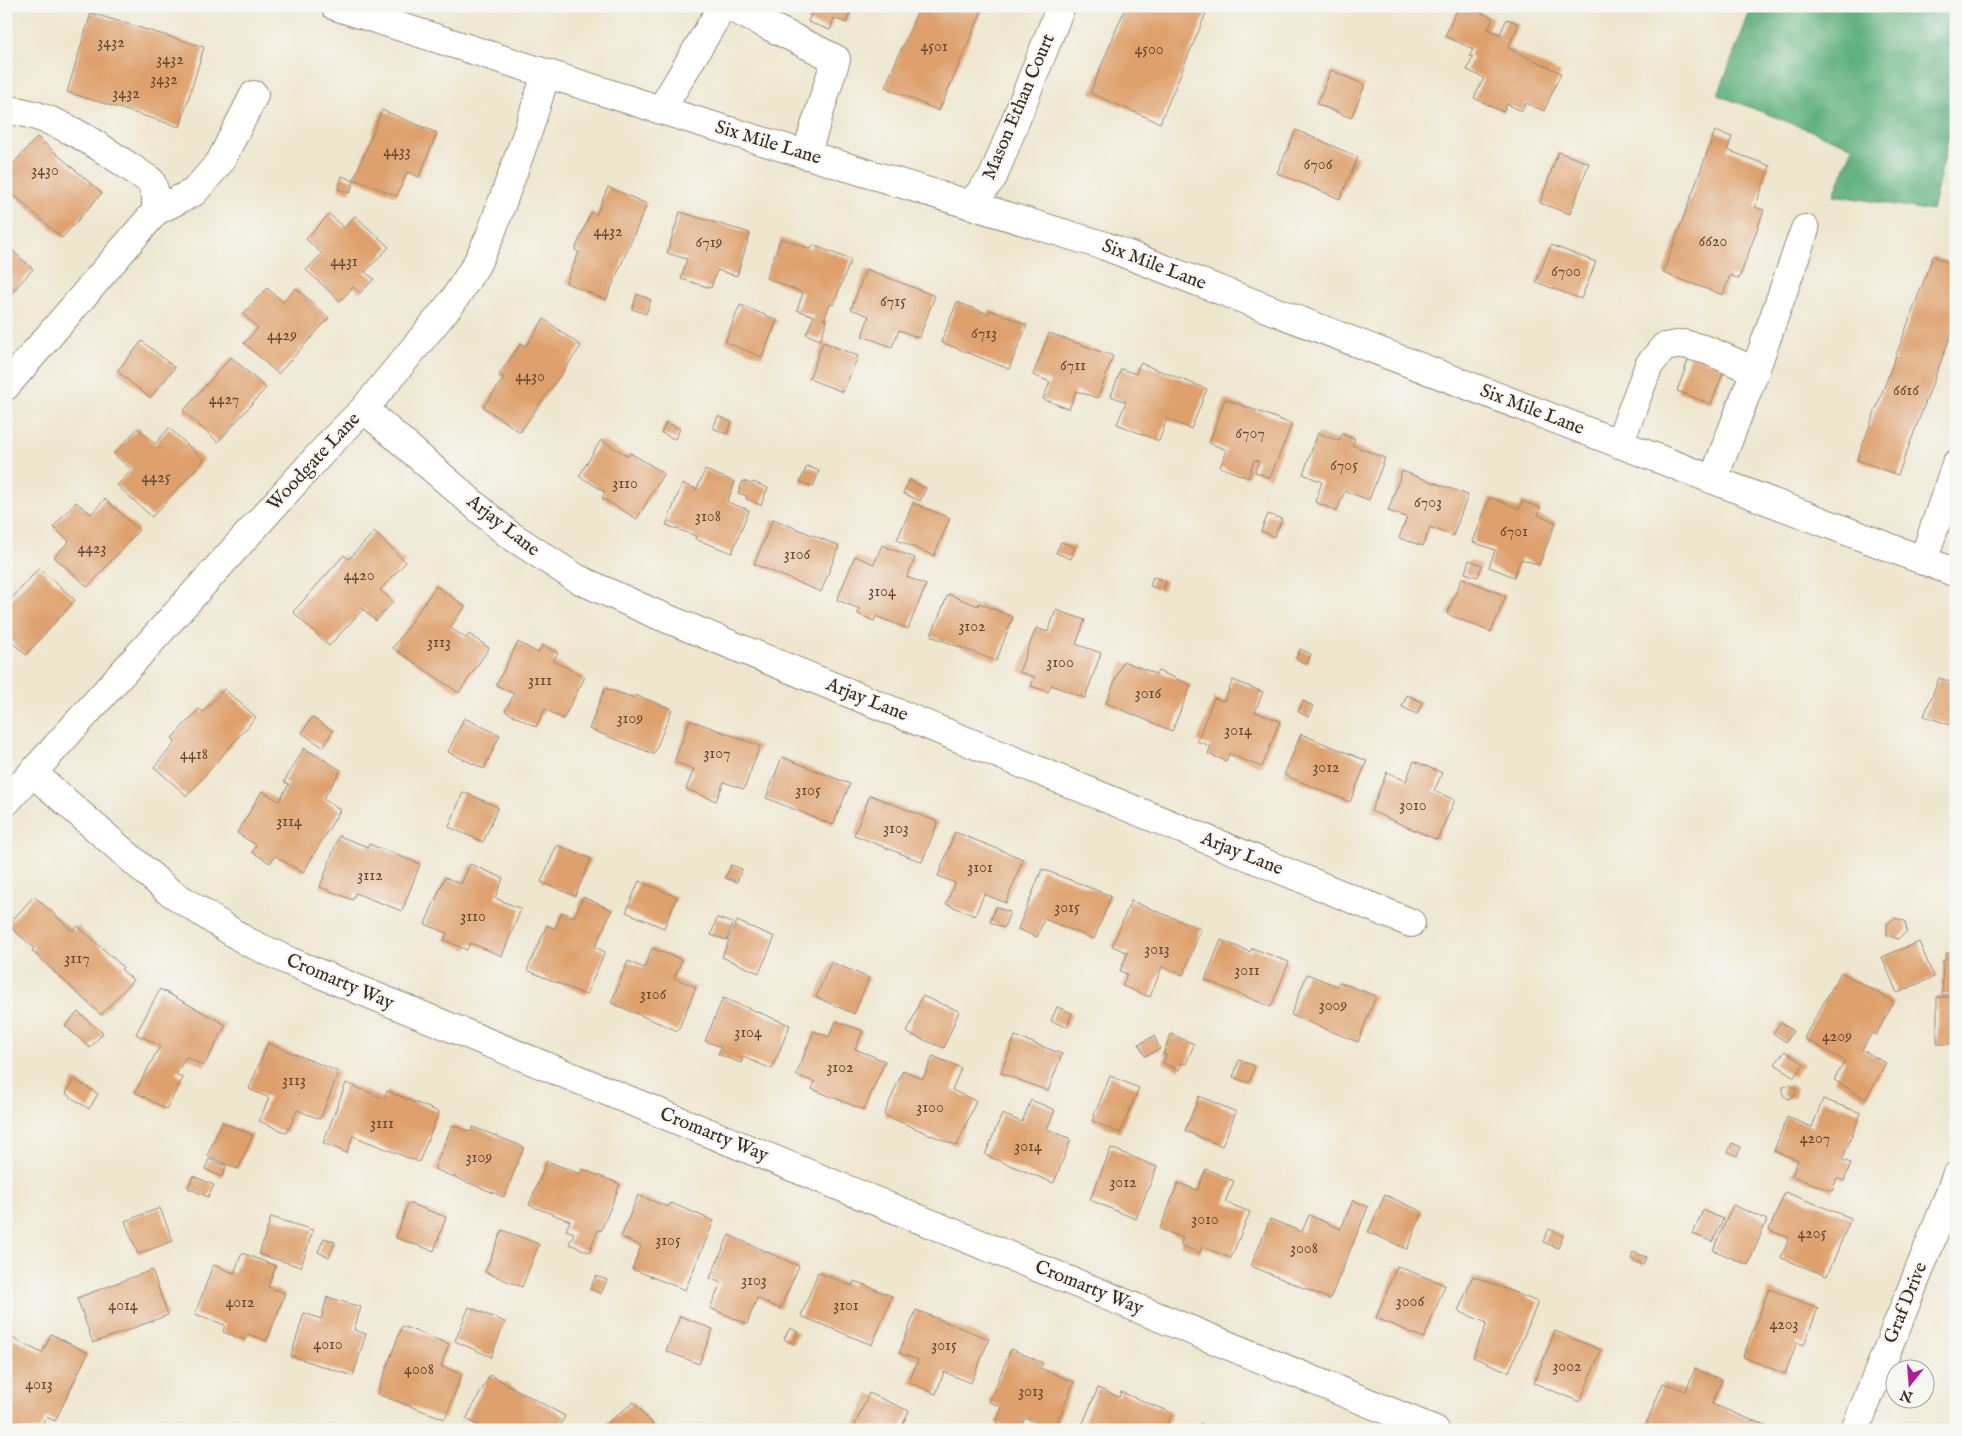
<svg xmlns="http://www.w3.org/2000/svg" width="1962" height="1436" font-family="'IM FELL English',serif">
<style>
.forest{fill:#5eb07e;stroke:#4c6d4e}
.building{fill:#dea06c}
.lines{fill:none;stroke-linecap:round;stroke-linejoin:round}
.minor-casing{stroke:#948876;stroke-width:30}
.minor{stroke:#fff;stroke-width:28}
.labels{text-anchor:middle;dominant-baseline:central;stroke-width:4;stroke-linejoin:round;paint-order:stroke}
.number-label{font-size:16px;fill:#644832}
.street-label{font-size:19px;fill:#3b2a1e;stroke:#f6f6f2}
</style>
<rect width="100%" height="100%" fill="#f6f6f2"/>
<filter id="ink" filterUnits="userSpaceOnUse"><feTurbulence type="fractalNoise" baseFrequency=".02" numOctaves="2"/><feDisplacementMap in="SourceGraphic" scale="10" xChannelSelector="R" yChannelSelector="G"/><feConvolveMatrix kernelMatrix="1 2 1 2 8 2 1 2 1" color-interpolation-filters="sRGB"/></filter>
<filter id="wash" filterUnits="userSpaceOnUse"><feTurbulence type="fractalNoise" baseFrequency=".0096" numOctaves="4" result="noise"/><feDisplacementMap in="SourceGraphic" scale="20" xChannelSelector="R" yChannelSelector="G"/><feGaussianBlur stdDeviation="1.12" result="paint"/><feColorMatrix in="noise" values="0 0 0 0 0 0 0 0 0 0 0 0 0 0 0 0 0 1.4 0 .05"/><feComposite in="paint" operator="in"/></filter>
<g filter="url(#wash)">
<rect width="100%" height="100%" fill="#eee6ce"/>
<path class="forest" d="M1752,6h202l2,13v88l-24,104 -98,-16 19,-48 -135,-52z"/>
<g id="blocks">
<path class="building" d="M799,6h54l-7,17 -12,-5 -4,12 -22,-8 4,-10z
M920,6h64l-45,105 -54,-24z
M1126,6h83l-49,117 -70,-30z
M1459,6h8l26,12 -5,11 12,5 7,-15 12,5 -11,24 53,25 -17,38 -18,-8 -4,8 -15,-7 -4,8 -29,-14 10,-20 -17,-8 6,-13 -3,-1 3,-7 -28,-13z
M91,13l113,34 -24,80 -113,-35z
M1331,70l34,15 -14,33 -34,-14z
M382,110l55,23 -18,44 -12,-5 -10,24 -43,-17z
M1296,130l62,27 -18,42 -63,-26z
M1715,131l17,6 -5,13 43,16 -15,41 9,3 -25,69 -9,-4 -7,20 -60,-22z
M37,137l65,56 -40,45 -56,-50v-16z
M1558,152l31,11 -19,51 -30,-11z
M342,176l12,5 -4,12 -12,-4z
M608,187l39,17 -41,96 -40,-17 13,-31 -4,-2 16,-38 5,3z
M680,212l70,21 -13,43 -20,-6 -6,18 -30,-9 6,-20 -20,-6z
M329,214l15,14 11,-12 34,31 -24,25 9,7 -14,14 -7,-6 -13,14 -34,-31 16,-16 -16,-15z
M781,238l30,11 2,-4 38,15 -18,45 -3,-1 -6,16 3,1 -7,19 -14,-6 8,-18 -17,-6 6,-17 -37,-15z
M6,245l27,24 -27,30z
M1551,245l45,17 -15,37 -45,-17z
M1933,256l23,9v56l-58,154 -41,-15z
M866,269l69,27 -16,42 -20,-8 -7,17 -30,-11 7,-20 -18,-7z
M267,288l16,14 13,-14 33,30 -51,56 -34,-31 14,-15 -15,-14z
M637,294l14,6 -5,14 -14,-5z
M957,302l31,12 2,-4 37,15 -18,44 -68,-27z
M740,305l37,15 -15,37 -37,-15z
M544,319l37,27 -61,86 -37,-25 21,-29 -5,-3 22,-32 5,3z
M1049,333l64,23 -15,42 -22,-7 -7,18 -26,-10 7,-17 -17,-7z
M142,341l33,27 -25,30 -33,-27z
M823,342l35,14 -15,36 -34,-13z
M1690,355l35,13 -14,36 -34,-13z
M231,357l35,31 -48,54 -35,-31z
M1140,363l67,26 -16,40 -24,-10 -8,22 -42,-17 9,-22 -15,-6 10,-27 15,5z
M1225,399l67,25 -22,54 -15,-6 4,-11 -5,-1 -6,18 -28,-11 7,-17 -18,-7z
M718,416l14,6 -5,12 -14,-6z
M666,422l14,7 -5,10 -14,-6z
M138,428l17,16 14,-16 35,32 -52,57 -35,-32 15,-15 -18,-16z
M1318,433l21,8 3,-7 13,5 -3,6 33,13 -16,42 -24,-9 -8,20 -22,-9 7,-20 -19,-8z
M601,440l27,16 2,-3 34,20 -27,46 -35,-21 3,-6 -26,-16z
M807,466l12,5 -6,16 -13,-5z
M705,470l30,12 -8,20 22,8 -17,43 -37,-14 1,-3 -30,-11 16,-41 15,5z
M1402,471l66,24 -15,41 -23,-9 -7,19 -24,-8 8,-21 -19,-6z
M909,480l17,8 -6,13 -17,-8z
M743,481l9,3 1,-2 15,6 -7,17 -15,-6 1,-3 -9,-3z
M1490,497l29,12 3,-8 19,7 -3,7 18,7 -17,43 -18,-6 -7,18 -25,-10 6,-17 -22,-8z
M105,499l34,31 -51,57 -34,-30 15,-16 -16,-14 23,-25 15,12z
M913,503l37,15 -16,38 -37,-16z
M1268,514l14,5 -8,18 -13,-6z
M773,519l66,27 -18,46 -67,-28z
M374,532l32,30 -26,28 13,12 -17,19 -13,-12 -34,37 -36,-34 51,-57 5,4z
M1061,542l14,5 -4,12 -15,-6z
M882,545l33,13 -8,19 19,8 -18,44 -32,-13 -2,5 -16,-7 2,-5 -23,-9 18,-44 19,8z
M1469,560l13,5 -4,12 -13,-4z
M39,568l36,32 -49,55 -20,-18v-32z
M1153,577l13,4 -3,10 -13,-5z
M1462,578l44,18 -15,36 -44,-18z
M436,586l29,20 -15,22 16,10 3,-4 20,14 -30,45 -66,-45z
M948,594l30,12 1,-3 34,14 -17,44 -65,-25z
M1056,610l29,10 -9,24 25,9 -16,45 -34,-13 -3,7 -17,-6 4,-9 -16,-5 17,-44 12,4z
M518,642l20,11 4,-8 16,8 -5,8 32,16 -22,42 -18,-10 -9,18 -31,-16 9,-17 -18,-9z
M1300,649l11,5 -4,10 -11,-5z
M1123,661l33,13 2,-3 33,14 -19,46 -66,-28z
M1939,678l17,6v43l-32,-11z
M1233,680l30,12 -8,20 25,9 -18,46 -33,-13 -3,7 -18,-7 3,-8 -14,-5 17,-43 10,3z
M605,688l29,10 1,-3 37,14 -18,45 -65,-25z
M224,689l32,28 -69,79 -33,-29 22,-25 -4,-4 27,-29 4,3z
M1407,695l15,7 -5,12 -15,-7z
M1303,701l10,5 -5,11 -10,-5z
M312,717l21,14 -10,16 -21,-14z
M464,718l36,17 -16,34 -36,-17z
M690,720l70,26 -16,43 -20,-7 -8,19 -30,-12 8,-20 -20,-7z
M1301,734l66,27 -17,41 -66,-27z
M304,748l37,22 -18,29 17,11 -37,63 -28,-17 -5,7 -18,-11 4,-7 -19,-12 25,-42 17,10 10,-17 -5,-2z
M782,757l68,27 -17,41 -67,-27z
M1414,761l28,12 -8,18 21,9 -18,40 -66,-29 16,-39 19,9z
M463,792l35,15 -15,35 -34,-15z
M870,795l68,27 -16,40 -68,-27z
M955,832l68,27 -17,44 -22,-9 -9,22 -29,-12 9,-21 -17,-7z
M339,836l29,11 1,-3 51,20 -18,47 -47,-18 -2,7 -33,-13z
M557,845l34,14 -16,37 -34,-14z
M470,864l33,14 -8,20 26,11 -19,47 -32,-13 -3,7 -23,-10 3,-7 -22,-9 20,-47 16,7z
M731,865l11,4 -5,13 -12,-4z
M1042,869l69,27 -17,43 -50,-20 -7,18 -19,-8z
M639,881l38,16 -13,31 -38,-16z
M34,896l39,35 5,-5 45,41 -2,2 12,11 -32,35 -69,-64 2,-3 -26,-23z
M583,897l29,13 -17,37 10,5 -19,43 -59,-25 20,-45 8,4 7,-17 12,5z
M1131,901l70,28 -18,46 -21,-8 -12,30 -28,-11 5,-12 -7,-3 8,-18 -16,-7z
M996,907l14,5 -6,16 -14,-6z
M717,918l16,5 -6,17 -16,-5z
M1895,918l10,3 2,10 -9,8 -11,-4v-11z
M737,921l38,16 -16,36 -37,-16z
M1221,940l29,12 2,-4 37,14 -18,45 -66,-27z
M1919,942l15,35 -37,16 -15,-36z
M652,948l30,12 -8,18 22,9 -18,44 -67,-28 17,-42 16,7z
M1946,953h10v42h-14l1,-35h3z
M831,962l38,16 -15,36 -38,-17z
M1841,972l53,30 -18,33 -4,-2 -10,17 24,13 -20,36 -32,-19 11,-19 -41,-23z
M1307,974l30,12 2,-4 37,14 -18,46 -67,-27z
M160,989l66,36 -22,41 -18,-9 -10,17 7,4 -17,31 -31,-17 25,-46 -24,-12z
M922,996l37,15 -15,37 -37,-15z
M1937,997h19v47h-19z
M723,998l67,27 -18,44 -29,-12 -2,6 -23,-9 3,-7 -16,-6z
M1057,1007l15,6 -5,14 -16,-6z
M78,1012l25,21 -13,15 -25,-22z
M836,1021l27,10 -8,18 30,12 -21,49 -52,-21 3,-7 -19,-7 18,-44 15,6z
M1781,1022l12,9 -7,11 -13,-9z
M1171,1034l23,10 -8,20 -4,-1 -3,7 -16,-7 3,-8 -3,-1z
M1015,1036l47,18 -14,37 -47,-18z
M1154,1036l6,13 -15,7 -6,-12z
M268,1043l71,29 -19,47 -23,-9 -10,23 -28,-12 10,-23 -20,-9z
M1785,1051l19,13 -10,13 -19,-13z
M933,1056l28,12 -9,22 24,11 -19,45 -73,-31 19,-45 20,9z
M1239,1060l16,6 -6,17 -16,-6z
M1110,1076l29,12 -19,45 -28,-12z
M74,1079l24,15 -9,15 -23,-15z
M346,1083l39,16 2,-8 52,21 -20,50 -66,-26 -6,17 -24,-10z
M1790,1085l6,3 -1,8 -7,3 -5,-4v-8z
M1199,1096l37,16 -14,34 -37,-15z
M1823,1099l38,14 -19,47 9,3 -7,18 -7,-3 -5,13 -40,-15 6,-16 -24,-9 13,-34 25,10z
M1031,1100l24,10 -8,19 24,10 -17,44 -69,-28 17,-41 20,8z
M222,1122l31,13 -15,34 -31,-13z
M452,1125l19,7 2,-5 51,20 -20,50 -70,-28z
M1732,1143l9,4 -4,9 -9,-4z
M1111,1148l46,19 -21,52 -46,-19z
M209,1159l17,7 -4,11 -17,-8z
M547,1161l33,13 2,-5 38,15 -19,47 -3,-1 -9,22 -20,-8 5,-11 -8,-3 4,-9 -41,-16z
M1206,1169l28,12 -9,21 25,10 -19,46 -29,-11 -2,6 -20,-8 3,-7 -23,-9 18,-46 19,7z
M193,1176l21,9 -6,12 -20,-9z
M1785,1192l66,26 -24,58 -46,-18 8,-20 -20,-8z
M638,1195l30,12 3,-4 43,18 -29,69 -53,-21 9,-23 -20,-9z
M1385,1195l38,17 -16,37 -39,-17z
M1353,1200l15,7 -38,92 -79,-33 19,-47 32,13 7,-17 32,14z
M408,1203l38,14 -12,34 -38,-13z
M1733,1205l34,15 -19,45 -35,-15z
M160,1208l13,33 -35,13 -13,-33z
M1703,1210l20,9 -10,23 -20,-8z
M271,1217l42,13 -12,37 -42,-13z
M1549,1229l14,7 -5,12 -15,-6z
M502,1230l37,14 -17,43 -37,-15z
M729,1235l70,31 -19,43 -23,-11 -10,26 -37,-16 11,-25 -11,-5z
M324,1238l11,4 -6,15 -11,-5z
M1633,1252l13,5 -3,8 -12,-6z
M242,1253l34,13 -8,21 17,6 -18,48 -19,-7 -3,6 -22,-8 2,-7 -30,-11 18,-49 21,8z
M1397,1266l48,19 -21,53 -48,-20z
M152,1270l16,45 -75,28 -16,-45z
M818,1272l34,14 2,-5 38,15 -20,49 -71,-29z
M596,1276l11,4 -6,14 -11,-5z
M1473,1276l65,26 -29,70 -36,-15 14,-34 -29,-12z
M1769,1289l49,19 -14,37 -7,-3 -12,32 -42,-17z
M327,1297l34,10 -7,23 12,4 -13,42 -62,-20 13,-43 17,6z
M469,1307l36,15 -14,35 -36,-16z
M916,1310l73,29 -18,44 -27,-11 -8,22 -27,-12 9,-22 -19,-7z
M680,1316l33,13 -14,35 -33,-13z
M402,1326l47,18 -8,22 21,8 -17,45 -68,-25z
M790,1328l8,4 -5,12 -9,-5z
M1555,1331l46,19 -21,52 -46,-19z
M51,1334l37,19 -33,68 -9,-4 -7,13h-33v-91l2,-3 34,17z
M1011,1349l32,14 -3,5 34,14 -20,48 -29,-12 -5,12h-7l-17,-7 6,-16 -13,-5z
M1695,1369l27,11 -10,24 55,22 -2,4h-121l19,-47 23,8z
M490,1375l75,41 -7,14h-71l-21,-11z
M1098,1388l21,9 2,-5 51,21 -7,17h-85z
M869,1393l40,18 -9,19h-47z
M634,1402l23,28h-51l-3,-4z
M1956,1416v14h-6z
M1200,1423l16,7h-18z
M1222,1424l12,6h-15z"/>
</g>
</g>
<g filter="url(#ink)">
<use href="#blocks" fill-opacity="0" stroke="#948876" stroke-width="1"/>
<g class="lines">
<g class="minor-casing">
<path id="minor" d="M335,6l326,104 444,136 851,327
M728,6l108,53 -30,96
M6,110c53,4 102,43 145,71l5,15v15l-150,175
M661,110l54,-91 6,-13
M970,205l23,-28 68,-171
M156,211l38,-19 26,-30 34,-67
M364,409l143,124 69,45 75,34 760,311
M1619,444l30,-79 15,-18 20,-3 23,6 48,21
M1713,480l42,-109 50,-142
M1923,561l33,-97
M33,773l134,117 79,51 45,21 1144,468
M6,802l327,-362 31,-31 89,-108 23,-36 14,-29 38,-105 18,-57
M1855,1430l90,-224 11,-30"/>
</g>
<use href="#minor" class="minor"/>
</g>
</g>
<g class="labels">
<g class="number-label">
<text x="111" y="43">3432</text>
<text x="934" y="47">4501</text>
<text x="1149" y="50">4500</text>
<text x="170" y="60">3432</text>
<text x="164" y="80">3432</text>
<text x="126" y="94">3432</text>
<text x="397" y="152">4433</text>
<text x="1318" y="165">6706</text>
<text x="45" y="171">3430</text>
<text x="608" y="232">4432</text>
<text x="1713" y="242">6620</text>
<text x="709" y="243">6719</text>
<text x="344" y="262">4431</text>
<text x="1566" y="272">6700</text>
<text x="893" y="302">6715</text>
<text x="984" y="334">6713</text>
<text x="282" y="336">4429</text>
<text x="1073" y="366">6711</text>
<text x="530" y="377">4430</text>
<text x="1906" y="391">6616</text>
<text x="224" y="400">4427</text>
<text x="1250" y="434">6707</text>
<text x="1344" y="466">6705</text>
<text x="156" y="478">4425</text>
<text x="625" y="484">3110</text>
<text x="1428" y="503">6703</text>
<text x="708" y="517">3108</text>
<text x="1514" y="532">6701</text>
<text x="92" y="549">4423</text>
<text x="797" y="555">3106</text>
<text x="359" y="576">4420</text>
<text x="882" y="592">3104</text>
<text x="972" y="627">3102</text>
<text x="439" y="643">3113</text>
<text x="1060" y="663">3100</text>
<text x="540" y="681">3111</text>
<text x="1148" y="694">3016</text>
<text x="630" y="719">3109</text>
<text x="1238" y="731">3014</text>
<text x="717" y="754">3107</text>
<text x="194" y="755">4418</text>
<text x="1326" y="768">3012</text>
<text x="808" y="791">3105</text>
<text x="1413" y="806">3010</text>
<text x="289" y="822">3114</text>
<text x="896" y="829">3103</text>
<text x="980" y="868">3101</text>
<text x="370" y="876">3112</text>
<text x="1067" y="908">3015</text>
<text x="473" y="917">3110</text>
<text x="1157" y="950">3013</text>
<text x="77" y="959">3117</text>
<text x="1247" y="971">3011</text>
<text x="653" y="995">3106</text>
<text x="1333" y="1006">3009</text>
<text x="748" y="1033">3104</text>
<text x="1837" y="1037">4209</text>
<text x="840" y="1068">3102</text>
<text x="294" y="1081">3113</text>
<text x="930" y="1108">3100</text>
<text x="382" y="1124">3111</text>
<text x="1815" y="1139">4207</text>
<text x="1028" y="1147">3014</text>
<text x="479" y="1158">3109</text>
<text x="1123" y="1183">3012</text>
<text x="1205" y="1220">3010</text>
<text x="1812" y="1234">4205</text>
<text x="668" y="1241">3105</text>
<text x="1304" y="1249">3008</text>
<text x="754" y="1281">3103</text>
<text x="1410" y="1302">3006</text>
<text x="240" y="1303">4012</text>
<text x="123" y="1306">4014</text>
<text x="846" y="1306">3101</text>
<text x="1784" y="1325">4203</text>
<text x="328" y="1345">4010</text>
<text x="944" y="1346">3015</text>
<text x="1567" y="1367">3002</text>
<text x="419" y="1370">4008</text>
<text x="39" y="1385">4013</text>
<text x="1031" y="1392">3013</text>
</g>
<g class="street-label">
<text transform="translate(1019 107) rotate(-67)">Mason Ethan Court</text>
<text transform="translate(768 143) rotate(17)">Six Mile Lane</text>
<text transform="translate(1154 265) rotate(21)">Six Mile Lane</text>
<text transform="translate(1532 410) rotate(21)">Six Mile Lane</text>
<text transform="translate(314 462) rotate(-47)">Woodgate Lane</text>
<text transform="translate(503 526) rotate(38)">Arjay Lane</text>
<text transform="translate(867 700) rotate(22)">Arjay Lane</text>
<text transform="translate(1242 854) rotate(22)">Arjay Lane</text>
<text transform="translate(340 982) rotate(23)">Cromarty Way</text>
<text transform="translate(714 1135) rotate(22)">Cromarty Way</text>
<text transform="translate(1089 1288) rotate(22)">Cromarty Way</text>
<text transform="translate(1906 1303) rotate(-68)">Graf Drive</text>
</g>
</g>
<rect width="1962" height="1436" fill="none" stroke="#f6f6f2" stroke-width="25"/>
<g transform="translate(1910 1384) rotate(197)"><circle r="24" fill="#f6f6f2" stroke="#aba49d"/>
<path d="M0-4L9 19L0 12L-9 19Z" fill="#b5179e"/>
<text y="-8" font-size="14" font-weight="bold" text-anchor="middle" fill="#3b2a1e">N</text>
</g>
</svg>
